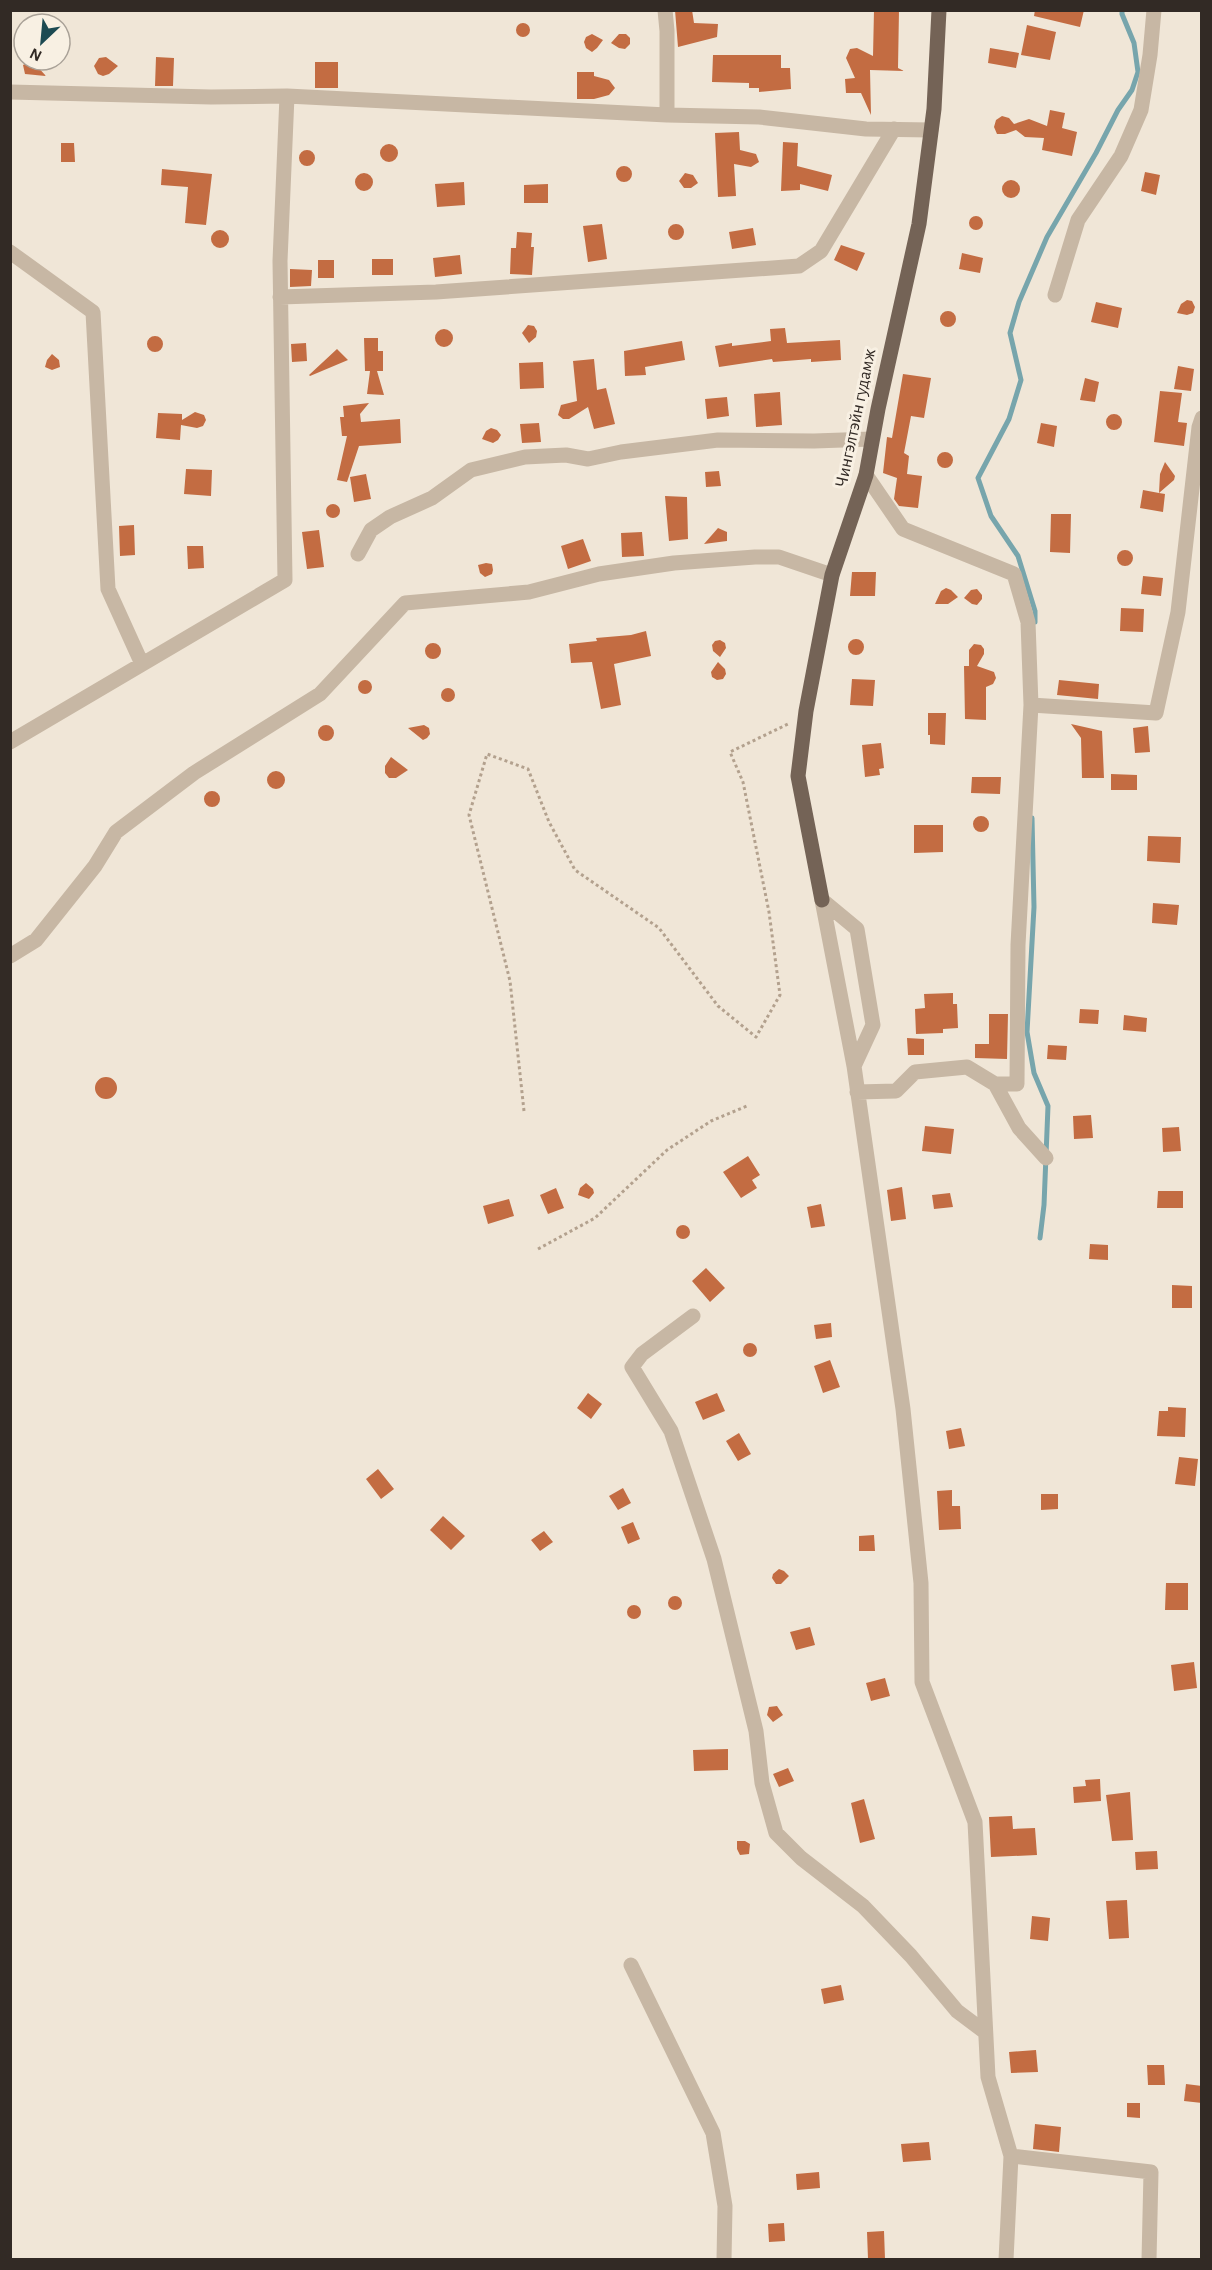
<svg xmlns="http://www.w3.org/2000/svg" width="1212" height="2270" font-family="'Alegreya Sans',sans-serif">
<style>
.lines{fill:none;stroke-linecap:round;stroke-linejoin:round}
.stream{stroke:#77a5ac;stroke-width:5}
.building{fill:#c36c42}
.path{stroke:#b3a18e;stroke-width:3;stroke-dasharray:3 3;stroke-linecap:butt}
.minor{stroke:#c7b7a4;stroke-width:15}
.major{stroke:#746356;stroke-width:15}
.labels{text-anchor:middle;dominant-baseline:central;stroke-width:6;stroke-linejoin:round;paint-order:stroke}
.street-label{font-size:18px;fill:#322a25;stroke:#f8f0e3}
</style>
<rect width="100%" height="100%" fill="#f0e6d7"/>
<g class="lines">
<path class="stream" d="M1035,622v-11l-17,-55 -27,-40 -13,-38 31,-59 12,-39 -11,-47 9,-31 28,-65 49,-84 22,-43 14,-20 6,-18 -4,-29 -12,-29v-4
M1032,818l2,89 -7,125 7,41 14,33 -4,99 -4,33"/>
</g>
<path class="building" d="M675,10h17l2,13 24,1 -1,13 -39,10z
M874,10h25l-1,58 6,3 -34,-1 1,45 -10,-22h-15l-1,-14 10,-1 -9,-20 4,-9 7,-1 16,8z
M1035,10h49l-4,17 -46,-11z
M516 30a7 7 0 1 1 14 0a7 7 0 1 1-14 0Z
M1027,25l29,7 -6,28 -29,-5z
M592,34l11,6 -6,8 -5,4 -6,-4 -2,-6 2,-5z
M619,34h7l4,4v6l-5,5 -6,-1 -8,-5z
M990,48l29,5 -3,15 -28,-5z
M713,55h68v13h9l1,21 -32,3v-4h-10v-5l-37,-1z
M106,57l12,9 -9,8 -6,2 -5,-2 -4,-8 5,-8z
M156,57l18,1 -1,28h-18z
M31,61l4,3 11,12 -21,-2 -2,-9z
M315,62h23v26h-23z
M577,72h17v4l15,4 6,8 -6,7 -15,4h-17z
M1050,110l15,3 -3,15 15,4 -5,24 -30,-6 2,-12 -19,-1 -9,-7 -11,4h-8l-3,-7 2,-7 6,-4 7,2 5,6 15,-5 18,7z
M739,132l1,18 16,4 3,8 -8,5 -17,-3 2,32 -18,1 -3,-64z
M783,142l15,1 -1,23 35,9 -4,16 -28,-7v6l-19,1z
M61,143h13l1,19h-14z
M380 153a9 9 0 1 1 18 0a9 9 0 1 1-18 0Z
M299 158a8 8 0 1 1 16 0a8 8 0 1 1-16 0Z
M616 174a8 8 0 1 1 16 0a8 8 0 1 1-16 0Z
M162,169l50,5 -6,51 -21,-2 3,-36 -27,-2z
M1145,172l15,3 -4,20 -15,-4z
M355 182a9 9 0 1 1 18 0a9 9 0 1 1-18 0Z
M685,173l8,2 5,8 -7,5h-7l-5,-7z
M1002 189a9 9 0 1 1 18 0a9 9 0 1 1-18 0Z
M464,182l1,23 -28,2 -2,-23z
M548,184v19h-24v-18z
M969 223a7 7 0 1 1 14 0a7 7 0 1 1-14 0Z
M602,224l5,35 -19,3 -5,-36z
M668 232a8 8 0 1 1 16 0a8 8 0 1 1-16 0Z
M753,228l3,17 -24,4 -3,-17z
M211 239a9 9 0 1 1 18 0a9 9 0 1 1-18 0Z
M517,232l15,1 -1,14h3l-2,28 -22,-1 1,-26h5z
M841,245l24,8 -8,18 -23,-11z
M962,253l21,5 -3,15 -21,-4z
M460,255l2,19 -27,3 -2,-19z
M372,259h21v16h-21z
M318,260h16v18h-16z
M290,269l22,1 -1,16 -21,1z
M1187,300l5,1 3,6 -2,6 -6,2 -10,-2 4,-9z
M1096,302l26,6 -4,20 -27,-6z
M940 319a8 8 0 1 1 16 0a8 8 0 1 1-16 0Z
M528,325l6,1 3,5 -1,6 -7,6 -7,-10z
M785,328l2,15 53,-3 1,20 -30,2v-3l-38,3 -1,-3 -53,8 -4,-21 17,-3v3l39,-5 -1,-12z
M435 338a9 9 0 1 1 18 0a9 9 0 1 1-18 0Z
M147 344a8 8 0 1 1 16 0a8 8 0 1 1-16 0Z
M364,338h14v13h5v20h-6l7,24 -17,-1 3,-23h-5z
M682,341l3,19 -40,7 1,8 -21,1 -1,-25z
M306,343l1,18 -15,1 -1,-18z
M337,349l11,11 -38,16 -1,-1z
M52,354l7,6 1,7 -8,3 -7,-3 2,-7z
M594,359l3,31 9,-2 9,36 -21,5 -6,-22 -19,12h-6l-5,-4 3,-10 16,-4 -4,-40z
M543,362l1,26 -24,1 -1,-26z
M1178,366l16,3 -3,22 -17,-2z
M903,374l28,4 -7,40 -13,-2 -7,37 5,3 -2,18 15,2 -4,32 -19,-2 -5,-7 3,-21 -14,-5 4,-36 5,1z
M1085,378l14,4 -4,20 -15,-2z
M1160,391l22,2 -4,29 9,1 -3,23 -30,-4z
M780,392l2,33 -26,2 -2,-33z
M727,397l2,19 -22,3 -2,-20z
M369,403l-9,11 1,8 39,-3 1,24 -42,3 -12,36 -10,-2 10,-44h-5l-2,-19h4l-1,-11z
M195,412l9,3 2,5 -3,6 -6,2 -16,-3 -1,15 -24,-2 2,-25 24,1v6z
M1106 422a8 8 0 1 1 16 0a8 8 0 1 1-16 0Z
M539,423l2,19 -19,1 -2,-19z
M1041,423l16,3 -3,21 -17,-4z
M491,428l6,2 4,5 -3,5 -5,3 -11,-4 4,-8z
M937 460a8 8 0 1 1 16 0a8 8 0 1 1-16 0Z
M1165,462l10,14 -1,4 -15,13 6,1 -2,18 -23,-4 3,-18 16,3 1,-19z
M186,469l26,1 -1,26 -27,-2z
M719,471l2,15 -15,1 -1,-15z
M366,474l5,25 -17,3 -4,-25z
M665,496l22,1 1,42 -19,2z
M326 511a7 7 0 1 1 14 0a7 7 0 1 1-14 0Z
M1051,514h20l-1,39 -20,-1z
M134,525l1,30 -15,1 -1,-30z
M718,528l9,4v9l-23,3z
M319,530l5,37 -17,2 -5,-37z
M642,532l2,24 -22,1 -1,-24z
M583,539l8,22 -23,8 -7,-23z
M187,546h16l1,22 -16,1z
M1117 558a8 8 0 1 1 16 0a8 8 0 1 1-16 0Z
M486,563l6,1 1,6 -1,4 -7,3 -5,-4 -2,-8z
M852,572h24l-1,24h-25z
M1143,576l20,2 -2,18 -20,-2z
M946,588l5,2 7,7 -10,7h-13l6,-13z
M977,589l5,6v4l-5,6 -5,-1 -8,-6 7,-8z
M1121,608l23,1 -1,23 -23,-1z
M646,631l5,25 -37,8 7,41 -20,4 -9,-47 -21,1 -2,-19 28,-3 -1,-3 35,-3z
M848 647a8 8 0 1 1 16 0a8 8 0 1 1-16 0Z
M720,640l5,3 1,5 -6,9 -7,-6 -1,-6 3,-4z
M425 651a8 8 0 1 1 16 0a8 8 0 1 1-16 0Z
M974,644l7,1 3,4v5l-7,12 17,6 2,6 -3,6 -7,3v33l-21,-1 -1,-53h5v-16z
M718,662l7,7 1,5 -3,5 -6,1 -5,-3 -1,-5z
M852,679l23,1 -2,26 -23,-1z
M358 687a7 7 0 1 1 14 0a7 7 0 1 1-14 0Z
M1059,680l40,4 -1,15 -41,-4z
M441 695a7 7 0 1 1 14 0a7 7 0 1 1-14 0Z
M928,713h18l-1,32 -15,-1v-9h-2z
M1071,724l31,7 2,47h-22l-1,-40z
M424,725l5,3 1,6 -3,4 -4,2 -15,-12z
M318 733a8 8 0 1 1 16 0a8 8 0 1 1-16 0Z
M1148,726l2,26 -15,1 -2,-25z
M881,743l3,25 -5,1 1,6 -15,2 -3,-32z
M391,757l17,13 -12,8h-7l-4,-5v-7z
M267 780a9 9 0 1 1 18 0a9 9 0 1 1-18 0Z
M1111,774l26,1v15h-26z
M972,777h29l-1,17 -29,-1z
M204 799a8 8 0 1 1 16 0a8 8 0 1 1-16 0Z
M973 824a8 8 0 1 1 16 0a8 8 0 1 1-16 0Z
M914,825h29v27l-29,1z
M1148,836l33,1 -1,26 -33,-2z
M1153,903l26,2 -2,20 -25,-2z
M953,993v11h4l1,24 -15,1v4l-27,1 -1,-25 10,-1 -1,-14z
M1080,1009l19,1 -1,14 -19,-1z
M989,1014h19l-1,45 -32,-1v-14h14z
M1124,1015l23,3 -1,14 -23,-2z
M907,1038l17,1v16h-16z
M1048,1045l19,1 -1,14 -19,-1z
M95 1088a11 11 0 1 1 22 0a11 11 0 1 1-22 0Z
M1091,1115l2,23 -19,1 -1,-23z
M925,1126l29,3 -3,25 -29,-3z
M1179,1127l2,24 -18,1 -1,-24z
M748,1156l12,19 -8,5 5,8 -16,10 -18,-26z
M586,1183l7,6 1,4 -5,6 -11,-4 2,-7z
M902,1187l4,32 -15,2 -4,-31z
M556,1188l8,20 -16,6 -8,-19z
M1158,1191h25v17h-26z
M950,1193l3,14 -19,2 -2,-14z
M509,1199l5,17 -26,8 -5,-18z
M821,1204l4,22 -14,2 -4,-21z
M676 1232a7 7 0 1 1 14 0a7 7 0 1 1-14 0Z
M1090,1244l18,1v15l-19,-1z
M706,1268l19,20 -15,14 -18,-21z
M1172,1285l20,1v22h-20z
M831,1323l1,14 -16,2 -2,-14z
M743 1350a7 7 0 1 1 14 0a7 7 0 1 1-14 0Z
M830,1360l10,27 -17,6 -9,-27z
M588,1393l14,11 -11,15 -14,-11z
M717,1393l8,18 -22,9 -8,-18z
M1168,1407l18,1 -1,29 -28,-1 2,-25h9z
M961,1428l4,18 -16,3 -3,-18z
M739,1433l12,21 -13,7 -12,-20z
M1179,1457l19,2 -3,27 -20,-2z
M378,1469l16,20 -13,10 -15,-20z
M623,1488l8,15 -13,7 -9,-14z
M952,1490v16h8l1,23 -22,1 -2,-39z
M1041,1494h17v15l-17,1z
M443,1516l22,20 -14,14 -21,-20z
M633,1522l7,17 -12,5 -7,-17z
M544,1531l9,11 -13,9 -9,-11z
M874,1535l1,16h-16v-15z
M779,1569l5,2 5,5 -8,8h-5l-4,-6 1,-4z
M1166,1583h22v27h-23z
M668 1603a7 7 0 1 1 14 0a7 7 0 1 1-14 0Z
M627 1612a7 7 0 1 1 14 0a7 7 0 1 1-14 0Z
M810,1627l5,18 -19,5 -6,-18z
M1194,1662l3,26 -23,3 -3,-26z
M885,1678l5,18 -19,5 -5,-18z
M777,1706l6,9 -10,7 -6,-7 2,-8z
M728,1749v21l-34,1 -1,-21z
M788,1768l6,13 -15,6 -6,-13z
M1100,1779l1,22 -27,2 -1,-16 13,-1 -1,-6z
M1130,1792l3,48 -21,1 -6,-46z
M864,1799l11,40 -15,4 -9,-40z
M1012,1816l1,13 22,-1 2,27 -46,2 -2,-40z
M737,1841h8l5,3 -1,10 -9,1 -3,-6z
M1157,1851l1,18 -22,1 -1,-18z
M1127,1900l2,38 -20,1 -3,-38z
M1032,1916l18,2 -2,23 -18,-2z
M841,1985l3,15 -20,4 -3,-15z
M1036,2050l2,22 -27,1 -2,-21z
M1147,2065h17l1,20h-17z
M1186,2084l16,2v17l-18,-2z
M1127,2103h13v15l-13,-1z
M1035,2124l26,3 -2,25 -26,-3z
M929,2142l2,18 -28,2 -2,-18z
M819,2172l1,16 -23,2 -1,-16z
M784,2223l1,18 -16,1 -1,-18z
M884,2231l1,28h-17l-1,-27z"/>
<g class="lines">
<path class="path" d="M524,1111l-14,-130 -41,-166 18,-61 41,15 21,53 26,48 84,58 59,78 38,31 24,-42 -11,-83 -26,-130 -13,-30 58,-28
M538,1249l57,-31 72,-68 44,-29 36,-15"/>
<path class="minor" d="M665,10l2,21v84
M10,92l201,5 76,-1 380,19 92,2 107,12 65,1
M10,252l83,60 15,277 34,75
M1055,295l23,-75 43,-64 20,-46 9,-55 4,-45
M280,297l156,-5 363,-26 22,-15 73,-122
M866,475l37,54 111,45 14,48 3,83 -13,240 -1,139h-22
M358,554l13,-24 19,-13 42,-19 39,-28 54,-13 41,-2 22,4 33,-7 97,-12 96,1 58,-2
M1031,705l125,8 22,-101 21,-185 3,-9
M10,742l275,-162 -5,-319 7,-165
M822,900l32,166 49,343 18,174 1,99 53,140 13,255 23,79 -5,104
M822,900l35,29 16,96 -19,41
M10,956l26,-16 59,-74 21,-34 78,-59 126,-79 85,-91 124,-11 70,-18 75,-11 81,-6h24l53,18
M857,1092l39,-1 19,-19 52,-5 28,17 24,44 27,30
M693,1316l-51,38 -10,13 39,64 43,128 42,172 6,52 14,50 25,25 62,48 48,50 46,55 28,21
M631,1965l82,168 12,73 -1,54
M1011,2156l140,16 -2,88"/>
<path class="major" d="M822,900l-24,-124 8,-65 26,-136 34,-100 12,-66 41,-185 15,-115 5,-99"/>
</g>
<g class="labels">
<g class="street-label">
<text transform="translate(856 418) rotate(-78)">Чингэлтэйн гудамж</text>
</g>
</g>
<rect width="1212" height="2270" fill="none" stroke="#322a25" stroke-width="24"/>
<g transform="translate(42 42) rotate(206)"><circle r="28" fill="#f8f0e3" stroke="#a9a197" stroke-width="1.5"/>
<path d="M0-4.5L10 22L0 15L-10 22Z" fill="#1c4a52"/>
<text y="-9" font-size="16" font-weight="bold" text-anchor="middle" fill="#322a25">N</text>
</g>
</svg>
